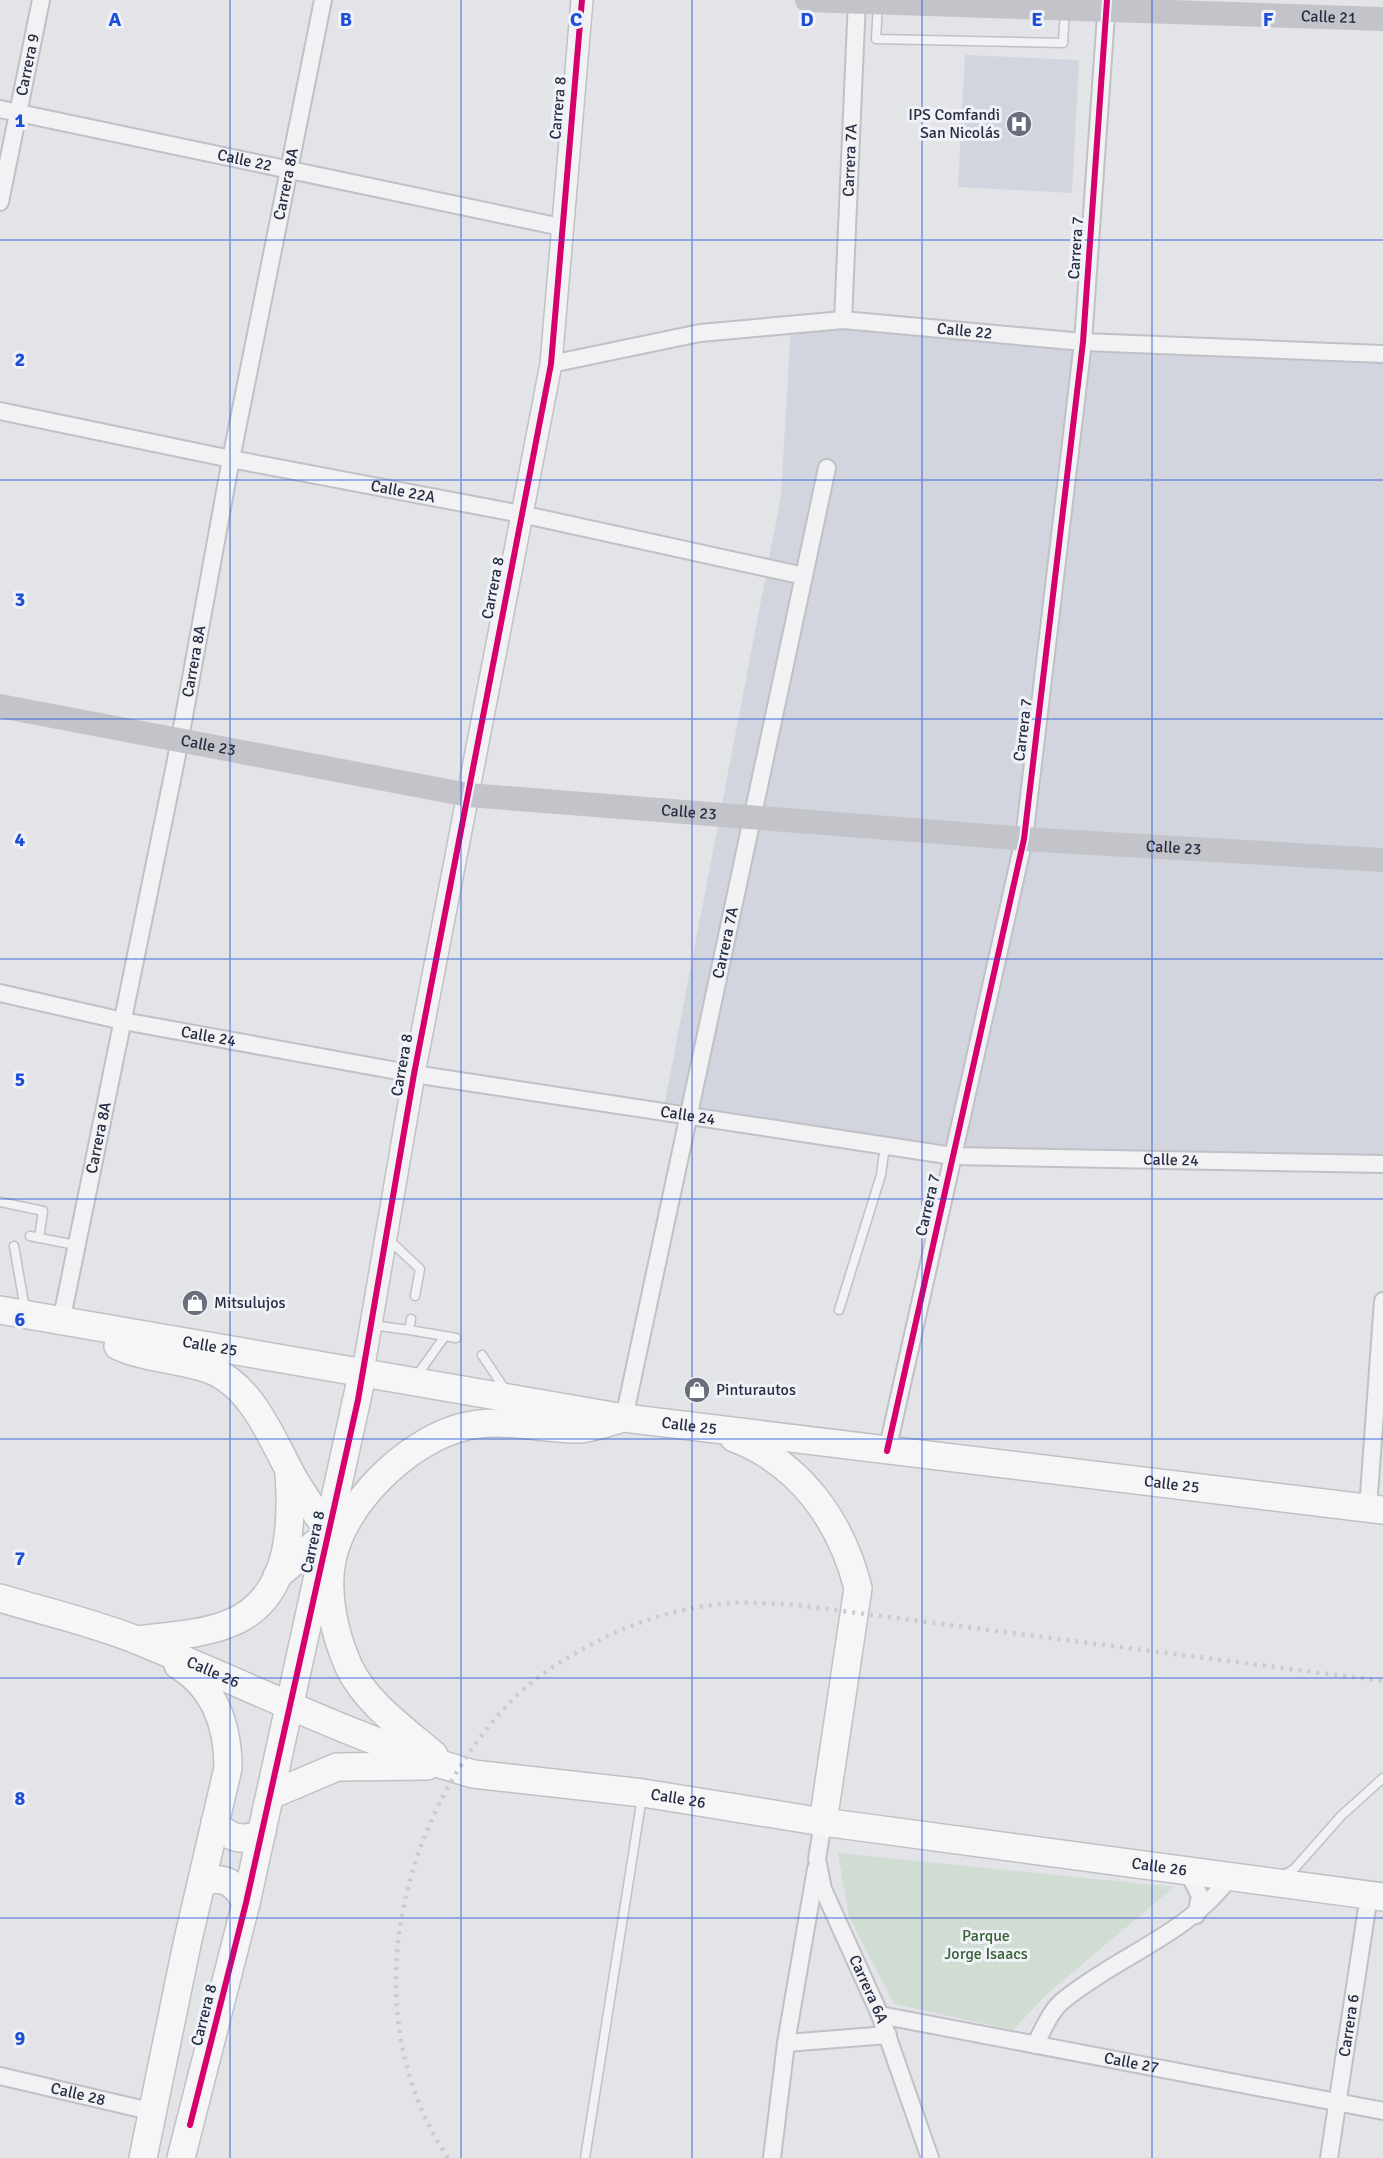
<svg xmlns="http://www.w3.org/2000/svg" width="1383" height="2158" font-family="Signika,sans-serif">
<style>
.built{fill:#d3d5de}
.green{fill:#d1dcd2}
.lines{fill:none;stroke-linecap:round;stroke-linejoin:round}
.service-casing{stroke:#c0c1c6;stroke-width:11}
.minor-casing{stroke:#c0c1c6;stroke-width:20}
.tertiary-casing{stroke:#c0c1c6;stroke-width:24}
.primary-casing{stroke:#bec1c6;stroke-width:30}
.service{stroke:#f2f2f4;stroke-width:8}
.minor{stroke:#f2f2f4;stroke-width:16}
.tertiary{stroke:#f2f2f4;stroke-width:21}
.secondary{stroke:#c3c4ca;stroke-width:24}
.primary{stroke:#f6f6f7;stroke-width:27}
.rail{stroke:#cbccd0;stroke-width:4.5;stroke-dasharray:3 6;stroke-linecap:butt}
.cycleway-casing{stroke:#f0f2f8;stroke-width:10}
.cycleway{stroke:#d6006c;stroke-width:6}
.grid{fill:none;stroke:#1d4ed8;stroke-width:1.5;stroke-opacity:0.55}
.labels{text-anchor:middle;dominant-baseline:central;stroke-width:6;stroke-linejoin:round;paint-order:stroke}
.street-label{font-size:16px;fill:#272e44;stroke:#f0f2f8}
.poi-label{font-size:16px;fill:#272e44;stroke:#f0f2f8;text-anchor:start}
.park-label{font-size:16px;fill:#366132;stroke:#f0f2f8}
.grid-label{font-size:20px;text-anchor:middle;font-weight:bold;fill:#1d4ed8;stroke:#f0f2f8;stroke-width:6;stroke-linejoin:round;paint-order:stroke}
</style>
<rect width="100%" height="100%" fill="#e3e4e8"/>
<path class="built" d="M965,55l114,5 -7,133 -114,-6z
M791,324l592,30v810l-430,-8 -290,-44 118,-616z"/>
<path class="green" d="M838,1853l336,34 -127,107 -34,36 -119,-26 -45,-87z"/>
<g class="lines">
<g class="service-casing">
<path id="service" d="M878,5l-2,34 187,4 2,-34
M0,1202l43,9 -4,27
M30,1236l45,9
M387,1238l33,31 -5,27
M14,1246l11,63
M839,1310l42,-135 4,-30
M372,1325l37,5 2,-11
M409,1330l36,6
M482,1355l24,36
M415,1378l30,-42 11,2
M1281,1877l14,-9 46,-52 42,-38
M585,2158l57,-361"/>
</g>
<g class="minor-casing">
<g id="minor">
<path id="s1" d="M0,109l561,118"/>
<path id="s2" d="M0,202l41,-202"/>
<path id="s3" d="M843,320l14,-320"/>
<path id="s4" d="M551,364l149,-31 143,-13 240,22 300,12"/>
<path id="s5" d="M0,411l231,48 290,55 283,62"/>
<path id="s6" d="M0,993l123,28 291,53 539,82 430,8"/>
<path id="s7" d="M61,1322l115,-562 55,-301 92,-459"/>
<path id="s8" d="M624,1418l203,-950"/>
<path d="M887,1451l137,-612 59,-497 24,-341"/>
<path d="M1368,1508l15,-207"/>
<path id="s9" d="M823,1822l-6,37 6,30 57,126 50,143"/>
<path d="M1187,1870l13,26 -4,19"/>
<path id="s10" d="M880,2015l503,96"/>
<path d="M786,2043l30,-174"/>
<path d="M1035,2045c8,-15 16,-36 30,-46 54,-44 124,-65 166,-123"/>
<path id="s11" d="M0,2076l154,36"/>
<path d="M772,2158l14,-115 102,-8"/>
<path id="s12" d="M1329,2158l40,-263"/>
</g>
</g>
<g class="tertiary-casing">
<path id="tertiary" d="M363,1371l51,-297 137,-710 31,-364"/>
</g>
<g class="primary-casing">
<g id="primary">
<path id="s15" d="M0,1310l624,108 759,92"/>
<path d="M118,1346c29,13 63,13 93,24 40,16 60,66 78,100 11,22 27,42 40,62l-52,44"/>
<path d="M734,1438c66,25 107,83 124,150l-35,234"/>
<path id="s16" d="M0,1598c46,14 95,25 139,43 111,45 219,100 334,133l170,19 180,29 560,75"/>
<path d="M137,1640c29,-4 63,-5 91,-16 62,-23 65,-96 61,-151"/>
<path d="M434,1755c-29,-25 -68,-52 -85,-88 -14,-31 -24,-73 -17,-107 12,-57 73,-116 127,-132 39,-12 80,1 118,1 13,0 28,-6 40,-9"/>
<path d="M271,1795l66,-28 90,-1"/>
<path d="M215,1822c13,17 30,21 47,10"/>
<path d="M202,1882c22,-7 34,1 44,21"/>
<path d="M143,2158l44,-214 41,-176c0,-41 -13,-81 -50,-103"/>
<path d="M181,2158l65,-255 117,-532"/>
</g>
</g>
<use href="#service" class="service"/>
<use href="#minor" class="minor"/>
<use href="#tertiary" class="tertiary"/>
<g class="secondary">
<path id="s13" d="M807,0l576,19"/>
<path id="s14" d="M0,706l468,89 572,45 343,20"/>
</g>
<use href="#primary" class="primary"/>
<path class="rail" d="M448,2158c-96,-144 -50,-339 64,-458 23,-24 57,-44 86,-59 40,-21 91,-36 135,-38 18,-1 37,1 55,1l595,77"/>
<g class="cycleway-casing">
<path id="cycleway" d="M887,1451l137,-612 59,-497 24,-342
M190,2125l56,-222 112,-503 56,-326 137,-710 31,-364"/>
</g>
<use href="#cycleway" class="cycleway"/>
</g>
<path class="grid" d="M230,0v2158M461,0v2158M692,0v2158M922,0v2158M1152,0v2158M0,240h1383M0,480h1383M0,719h1383M0,959h1383M0,1199h1383M0,1439h1383M0,1678h1383M0,1918h1383"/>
<defs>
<g id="hospital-disc" transform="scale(1.35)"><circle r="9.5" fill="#696e7d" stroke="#f0f2f8"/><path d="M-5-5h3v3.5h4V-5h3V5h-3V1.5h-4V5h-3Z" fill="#fff"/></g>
<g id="shop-disc" transform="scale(1.35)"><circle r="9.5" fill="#696e7d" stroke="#f0f2f8"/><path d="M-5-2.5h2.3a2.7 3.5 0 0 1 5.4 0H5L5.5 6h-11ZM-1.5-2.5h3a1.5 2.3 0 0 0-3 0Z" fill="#fff"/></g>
</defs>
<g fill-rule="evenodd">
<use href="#hospital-disc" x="1019" y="124"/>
<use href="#shop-disc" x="195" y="1303"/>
<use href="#shop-disc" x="697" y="1390"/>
</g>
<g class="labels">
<g class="street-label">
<text stroke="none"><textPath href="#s13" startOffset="522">Calle 21</textPath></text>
<text stroke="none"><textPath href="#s2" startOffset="140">Carrera 9</textPath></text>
<text transform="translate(558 108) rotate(-85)">Carrera 8</text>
<text stroke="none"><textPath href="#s3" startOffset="160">Carrera 7A</textPath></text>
<text stroke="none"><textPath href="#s1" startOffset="250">Calle 22</textPath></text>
<text stroke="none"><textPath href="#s7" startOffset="1160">Carrera 8A</textPath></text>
<text transform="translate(1076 248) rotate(-86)">Carrera 7</text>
<text stroke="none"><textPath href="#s4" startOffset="418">Calle 22</textPath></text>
<text stroke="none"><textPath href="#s5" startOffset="411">Calle 22A</textPath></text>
<text transform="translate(493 588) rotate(-79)">Carrera 8</text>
<text stroke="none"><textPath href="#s7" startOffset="674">Carrera 8A</textPath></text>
<text transform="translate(1023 730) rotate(-83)">Carrera 7</text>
<text stroke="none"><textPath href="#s14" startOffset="212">Calle 23</textPath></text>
<text stroke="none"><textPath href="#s14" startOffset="698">Calle 23</textPath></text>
<text stroke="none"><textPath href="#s14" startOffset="1184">Calle 23</textPath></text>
<text stroke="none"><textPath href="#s8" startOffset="486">Carrera 7A</textPath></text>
<text stroke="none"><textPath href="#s6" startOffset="213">Calle 24</textPath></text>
<text transform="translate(402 1065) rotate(-80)">Carrera 8</text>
<text stroke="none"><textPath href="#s6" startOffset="699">Calle 24</textPath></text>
<text stroke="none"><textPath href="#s7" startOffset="188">Carrera 8A</textPath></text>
<text stroke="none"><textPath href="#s6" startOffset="1185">Calle 24</textPath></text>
<text transform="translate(928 1205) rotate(-77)">Carrera 7</text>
<text stroke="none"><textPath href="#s15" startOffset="213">Calle 25</textPath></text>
<text stroke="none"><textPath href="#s15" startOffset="699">Calle 25</textPath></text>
<text stroke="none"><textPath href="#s15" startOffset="1185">Calle 25</textPath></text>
<text transform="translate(313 1542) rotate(-78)">Carrera 8</text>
<text stroke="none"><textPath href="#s16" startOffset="226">Calle 26</textPath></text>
<text stroke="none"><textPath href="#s16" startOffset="712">Calle 26</textPath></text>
<text stroke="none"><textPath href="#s16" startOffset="1198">Calle 26</textPath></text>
<text stroke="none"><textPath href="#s9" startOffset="178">Carrera 6A</textPath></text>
<text transform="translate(204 2015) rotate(-76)">Carrera 8</text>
<text stroke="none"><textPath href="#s12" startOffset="134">Carrera 6</textPath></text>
<text stroke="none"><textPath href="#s10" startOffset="256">Calle 27</textPath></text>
<text stroke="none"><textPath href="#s11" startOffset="80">Calle 28</textPath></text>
</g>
<g class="poi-label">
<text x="1000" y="115" text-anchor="end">IPS Comfandi<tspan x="1000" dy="18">San Nicolás</tspan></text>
<text x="214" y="1303">Mitsulujos</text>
<text x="716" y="1390">Pinturautos</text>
</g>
<g class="park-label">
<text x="986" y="1936">Parque<tspan x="986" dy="18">Jorge Isaacs</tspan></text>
</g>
</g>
<g class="grid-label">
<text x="115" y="26">A</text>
<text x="346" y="26">B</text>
<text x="576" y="26">C</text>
<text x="807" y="26">D</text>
<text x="1037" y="26">E</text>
<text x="1268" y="26">F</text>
<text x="20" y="127">1</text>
<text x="20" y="366">2</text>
<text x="20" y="606">3</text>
<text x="20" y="846">4</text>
<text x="20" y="1086">5</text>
<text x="20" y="1326">6</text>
<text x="20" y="1565">7</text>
<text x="20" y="1805">8</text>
<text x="20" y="2045">9</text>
</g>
</svg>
